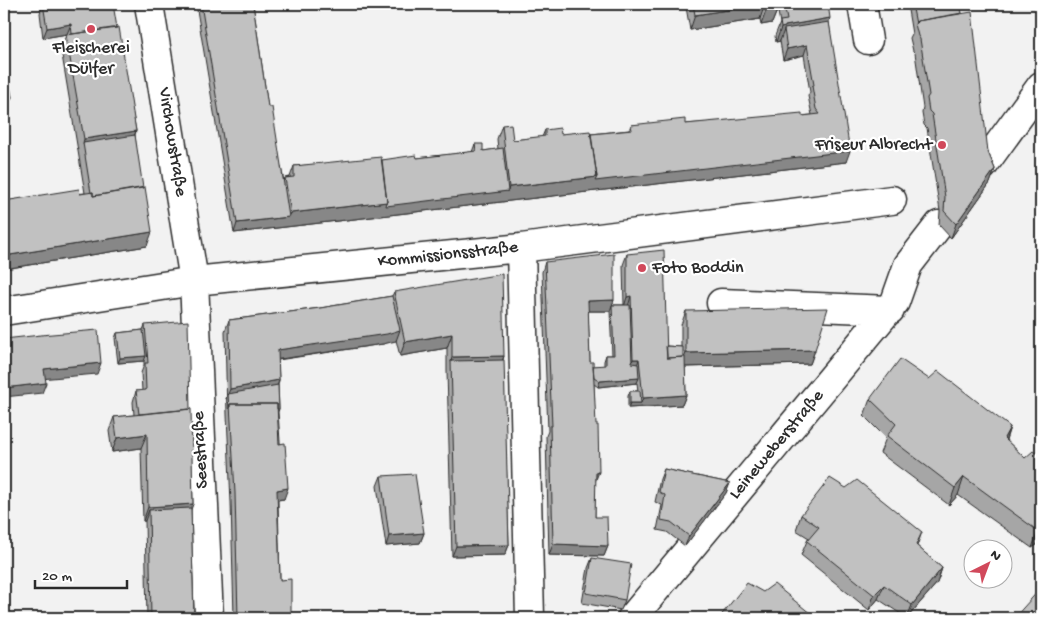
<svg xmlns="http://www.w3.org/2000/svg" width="1045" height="622" font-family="'Gochi Hand',sans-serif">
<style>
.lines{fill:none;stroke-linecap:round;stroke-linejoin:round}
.minor-casing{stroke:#2b2b2b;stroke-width:31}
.major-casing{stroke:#2b2b2b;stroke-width:31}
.minor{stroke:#fff;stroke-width:28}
.major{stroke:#fff;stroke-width:28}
.wall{fill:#a6a6a6;stroke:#2b2b2b;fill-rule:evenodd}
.shaded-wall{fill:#878787;stroke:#2b2b2b}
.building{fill:#c1c1c1;stroke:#2b2b2b}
.poi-dot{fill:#d1495b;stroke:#fff;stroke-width:2}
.labels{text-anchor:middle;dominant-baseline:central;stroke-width:4.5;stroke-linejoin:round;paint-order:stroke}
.poi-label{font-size:18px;fill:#2b2b2b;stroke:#fff}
.street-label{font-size:18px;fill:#2b2b2b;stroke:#fff}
</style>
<rect width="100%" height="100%" fill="#f2f2f2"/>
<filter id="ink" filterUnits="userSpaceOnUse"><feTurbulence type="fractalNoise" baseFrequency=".02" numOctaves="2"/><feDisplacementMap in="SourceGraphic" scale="10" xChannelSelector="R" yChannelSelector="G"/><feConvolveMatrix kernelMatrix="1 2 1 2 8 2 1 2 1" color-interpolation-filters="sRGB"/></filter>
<g filter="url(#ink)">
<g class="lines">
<g class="minor-casing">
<path id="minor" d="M149,4l45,277 15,337
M983,166l58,-80
M521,248l9,370
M721,303l169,7
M4,311l190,-30 327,-33 371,-48
M632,618l263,-316 13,-37 31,-40"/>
</g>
<g class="major-casing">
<path id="major" d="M862,4l6,36"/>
</g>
<use href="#minor" class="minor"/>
<use href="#major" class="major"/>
</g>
<path class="wall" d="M43,4l74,24 19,103 -1,4 12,111 -143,23v-68l81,-8 -24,-144 5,-14h1v-1l-24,4 -3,-25z
M196,4h57l15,103 16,74 1,-3 5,-1 4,-11 123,-8 55,-6 3,-8 8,7 15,-2 -1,-10 5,-14 11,15 29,-3 3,-7 16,4h30l38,-4 2,-5 54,-1 127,-9 -4,-19 2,-4 -6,-37 -21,5 -3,-19 -4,1 -1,-6 5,-13 -2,-11 -2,1 -4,10 -11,2 -1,-6 -70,11 -4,-23 1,-3h141l1,18 17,140 -612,71z
M907,4h53l28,148 7,17 -5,14 -39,55 -12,-13 1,-14 -13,-83 -3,-3 -2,-12 1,-5 -8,-55 -2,-2 -3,-13 2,-4z
M627,254l39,92 15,1v-22l5,-14 129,39 -5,14 -125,3 1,28 -4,10 -54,3v-12l2,-5h8l-1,-8 -39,4 -4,-3 1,133 13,29 -4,10 -55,-1 -3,-119 2,-5 -6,-159 3,-10 69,38 -2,5h12l-1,-40zM588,311h22l2,44h-6l-2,6v5h-11l-3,-4z
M394,292l110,64 -1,4 6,185 -4,10 -53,1 -5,-185v-23l-47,8 -4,-16 -13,4 -105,16 1,20 -1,5 1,24 -1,3 6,87 -6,1 2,80 11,38h-57l-3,-115 -4,-88 -2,-84 4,-11 91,-12 72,-12z
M145,325l45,84 3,95 -2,4 3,110h-47l-2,-97h-2l-2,-73 -29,4 -3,-21 5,-14 20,-2 -1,-13 3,-11h6l-1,-18 3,-8v-4l-26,2 -3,-25 2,-5 26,-3z
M929,379l81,48 -4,13 19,18 16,-1v90l-3,-3 -6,4 -74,-53 -9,10 -69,-52 6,-15 -22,-22 6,-17z
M664,469l66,14 -4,10 -41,53 -18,-14 -10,-2 5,-25 -7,-3 5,-23z
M381,476l43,57 -4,10 -34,3 -9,-60z
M801,515l121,17 -5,14 25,22 -5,15 -30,35 -29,-19 -9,11 -68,-55 6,-14 2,-3 -13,-8z
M592,558l33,42 -4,10 -39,-7 6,-35z"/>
<path class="shaded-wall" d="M765,4l-5,15 -70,11 5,-15z
M774,4h7l-3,8 -2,1 -4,10 -11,2 5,-14z
M830,18l-5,15 -41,-3 -4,11 -4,1 5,-14 4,-2z
M71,24l-4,10 -24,4 4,-10z
M807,45l-3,10 -21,5 4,-11z
M12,97l-4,10 -4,1v-10z
M136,131l-5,14 -48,-2 1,-4z
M850,151l-4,11 -612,71 3,-10 52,-6 2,-4 96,-11 121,-11 1,-4 88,-10z
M995,169l-5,14 -39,55 5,-14z
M152,232l-5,14 -143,23v-13z
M631,296l-3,11h-4l3,-10z
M614,300l-4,11h-26l4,-10z
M400,330l-4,11 -13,3 -109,16 4,-10z
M452,334l-5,14 -47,8 5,-14z
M815,350l-5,14 -129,3 5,-14z
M146,356l-2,5 -26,2 2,-5z
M504,356l-5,14 -48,-8 1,-5z
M633,359h6l-3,10h-6z
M101,363l-4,11 -57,5 4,-10z
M639,378l-2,5 -39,4 2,-6z
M279,380l-3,11 -48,3 -2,5 4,-10z
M46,383l-4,10 -38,4v-9z
M686,395l-4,10 -54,3 2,-5h11l2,-5z
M1010,427l-6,17v-6z
M147,434l-6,14 -29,4 5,-14z
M596,472h3l-4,10z
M964,477l-6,18 -9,10 6,-17z
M730,483l-4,10 -41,53 4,-10z
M288,488l-4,11 -10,1 3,-10z
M193,504l-5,14 -39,-8 -4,11h-2l5,-14z
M1041,529v7l-3,8 -6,4 6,-17z
M424,533l-4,10 -34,3 3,-10z
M553,544l55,2 -4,10 -55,-1z
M509,545l-4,10 -53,1 4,-10z
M942,568l-5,15 -30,35 5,-13z
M884,585l-6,14 -9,11 5,-15z"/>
<path class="building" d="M43,4h70l4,24 -45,6 -1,-10 -24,4z
M201,4h52l15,103h4l17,110 -52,6z
M693,4h83l1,5 -11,2 -1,-7 -70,11z
M784,4h44l2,14 -45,8v1l-4,1 -1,-7 7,-1z
M912,4h48l2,9 -45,8 -1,3z
M972,12l16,140 7,17 -39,55 -12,-13 1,-14 -13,-83 -3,-3 -2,-13 2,-3 -9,-56 -2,-3 -3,-12 2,-3z
M829,22l21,129 -255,30 2,-4 -6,-43 41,-4 -1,-5 54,-6v5l117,-11v3l18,-2 -4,-5 -4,-23 2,-1 -7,-40 -20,4 -3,-20z
M119,27l17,104 -52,8 -18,-104z
M4,53l8,44 -8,1z
M511,124l2,16 32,-4v-6l15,-2 1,6 29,-3 7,46 -88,10 -7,-62z
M135,135l8,53 -50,8v-4l-2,1 -8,-50z
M475,144h8v7l20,-3 5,43 -122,15 1,-4 -5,-42 34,-5 1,3 59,-7z
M381,157l6,45 -96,11 -6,-35 9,-1v-11z
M145,187l7,45 -148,24v-55l75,-12 1,5 13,-2v4z
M664,250l3,108 18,-1 1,38 -43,3 -4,-39h-6l-2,-63 -4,1v-43z
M614,254v46l-26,1 2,61h3l3,63h2l1,47h-3l-1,45h12l1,29 -55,-2 -3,-118h2l-7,-164z
M502,274l2,82 -52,1v-23l-47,8 -11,-50z
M392,296l8,34 -13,4 -109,16 1,30 -49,9 -1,-69 91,-12z
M612,305h18l2,58 6,1 1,14 -39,3 -6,-4 -1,-11 13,-1v-10h8z
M828,308l-13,42 -129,3v-42z
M188,321l2,88 -51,5 -3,-23 10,-1 -1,-27h3l-3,-38z
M98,330l3,33 -57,6 2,14 -42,5v-49l37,-4z
M143,330l3,26 -26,2 -3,-25z
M666,346l17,1v10l-16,1z
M900,359l29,20 9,-8 72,56 -6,11 21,20 8,-7 8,6v72l-3,2 -74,-54 -9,11 -68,-52 9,-12 -26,-25z
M504,360l5,185 -53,1 -5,-185z
M278,385l1,24h-2v-5h-47l-1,5 -1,-15z
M630,391h10l1,12h-11z
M230,404h47l2,40 6,-1 3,45 -11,2 3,90 11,-1v39h-53l-3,-125z
M191,409l2,95 -45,3 -1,-73 -30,4 -3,-21z
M664,469l66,14 -41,53 -18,-14 -10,-2 4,-25 -6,-3z
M415,474l9,59 -35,3 -8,-60z
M830,478l16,10 11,-8 65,52 -6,13 26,23 -30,37 -28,-20 -10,10 -67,-54 12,-14 -18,-12z
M191,508l3,110h-43l-2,-108z
M592,558l39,6 -6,36 -39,-7z
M747,583l16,9 11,-8 42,34h-97z
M1041,588v30h-27z"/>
</g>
<g class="poi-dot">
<circle cx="91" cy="29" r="5"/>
<circle cx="942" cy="145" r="5"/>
<circle cx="642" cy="268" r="5"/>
</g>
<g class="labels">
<g class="poi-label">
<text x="91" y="48">Fleischerei<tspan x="91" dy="21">Dülfer</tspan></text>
<text x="932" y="145" text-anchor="end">Friseur Albrecht</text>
<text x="652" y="268" text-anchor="start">Foto Boddin</text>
</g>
<g class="street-label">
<text transform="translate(172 142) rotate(81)">Virchowstraße</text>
<text transform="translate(448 255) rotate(-6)">Kommissionsstraße</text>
<text transform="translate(777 445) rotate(-50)">Leineweberstraße</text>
<text transform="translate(201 450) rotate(-93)">Seestraße</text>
</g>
</g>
<rect width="1045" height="622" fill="none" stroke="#fff" stroke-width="20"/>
<rect x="10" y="10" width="1025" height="602" fill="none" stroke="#2b2b2b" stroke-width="2" filter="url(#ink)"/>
<g transform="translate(988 564) rotate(42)"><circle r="24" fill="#ffffff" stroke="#aaaaaa"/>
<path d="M0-4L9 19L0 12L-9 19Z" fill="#d1495b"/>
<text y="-8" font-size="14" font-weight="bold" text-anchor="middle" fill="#2b2b2b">N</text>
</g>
<path d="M35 580v8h92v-8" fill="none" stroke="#2b2b2b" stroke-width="2.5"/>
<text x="42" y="580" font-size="15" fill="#2b2b2b" stroke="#ffffff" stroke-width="4" paint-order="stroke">20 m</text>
</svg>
